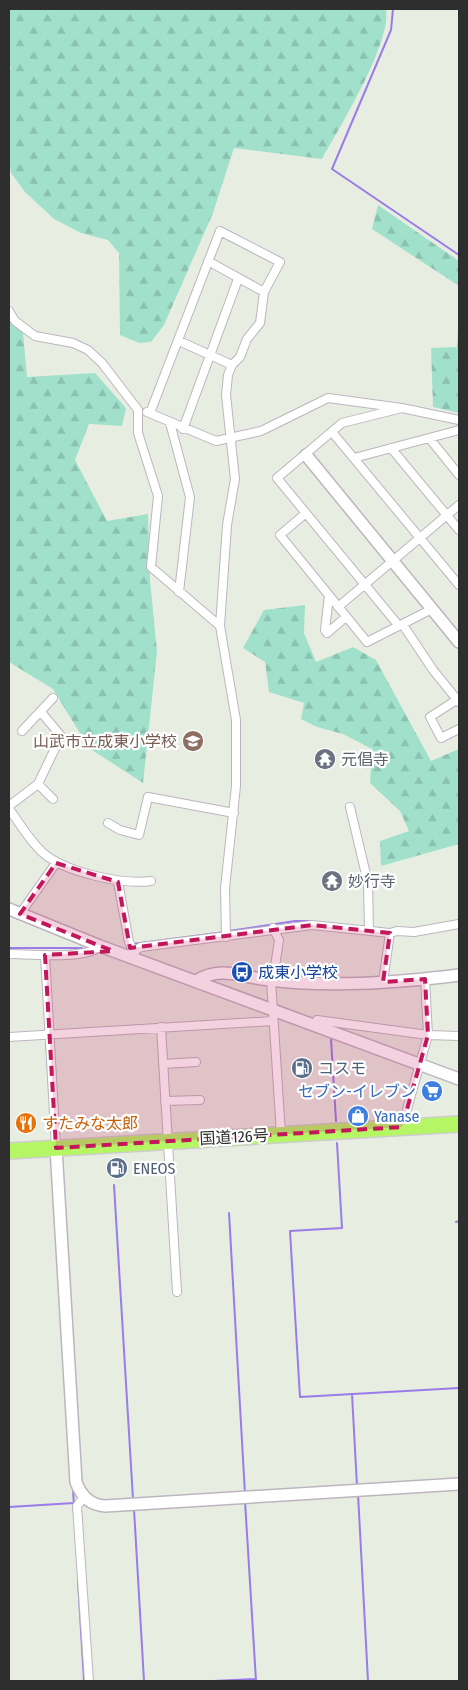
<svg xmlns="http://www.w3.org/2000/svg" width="468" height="1690" font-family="'Fira Sans Condensed','Noto Sans JP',sans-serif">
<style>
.forest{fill:url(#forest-firs)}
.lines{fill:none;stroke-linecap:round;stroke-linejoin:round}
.stream{stroke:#9a7be9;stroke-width:2}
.street-casing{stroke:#beb4c0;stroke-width:10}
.secondary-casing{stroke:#beb4c0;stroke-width:14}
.highway-casing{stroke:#cdcdcd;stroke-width:18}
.street{stroke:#fff;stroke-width:8}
.secondary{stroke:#fff;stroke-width:11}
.highway{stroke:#b5f665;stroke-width:15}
.marked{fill:#c2185b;fill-opacity:0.2;stroke:#c2185b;stroke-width:4;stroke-dasharray:10 6;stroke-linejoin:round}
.labels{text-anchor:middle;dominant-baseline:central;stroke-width:4.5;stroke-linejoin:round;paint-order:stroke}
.education-label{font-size:16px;fill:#785e54;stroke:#fff;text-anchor:end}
.worship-label{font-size:16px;fill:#5b616d;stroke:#fff;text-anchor:start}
.transit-label{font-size:16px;fill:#164399;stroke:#fff;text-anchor:start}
.service-label{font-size:16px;fill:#4e5e75;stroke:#fff;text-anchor:start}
.shop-label{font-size:16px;fill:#366cbe;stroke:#fff;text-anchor:end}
.food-label{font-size:16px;fill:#c56008;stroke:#fff;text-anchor:start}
.street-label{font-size:16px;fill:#2e2e2e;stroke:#fff}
</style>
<defs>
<pattern id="forest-firs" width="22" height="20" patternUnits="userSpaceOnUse" patternTransform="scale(1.25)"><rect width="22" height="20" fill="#a1e1cc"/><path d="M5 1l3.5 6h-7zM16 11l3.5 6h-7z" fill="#8bc1b0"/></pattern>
</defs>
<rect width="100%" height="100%" fill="#e7eee1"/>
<path class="forest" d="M9,9h377c6,33 -46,118 -64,150l-88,-11 -21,65 -49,112 -13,17 -12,1 -19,-8 -1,-82 -11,-13 -27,-7 -27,-14 -29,-27 -14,-19 -2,-16v-87l2,-1 -2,-7z
M378,205l81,56v25l-87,-57z
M459,309v104l-26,-6 -2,-59 26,-1z
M9,316l14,17 4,44 68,-4 31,35 -4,18 -33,-2 -14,36 32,61 41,-7 2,66 7,71 -14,132 -54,-35 -36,-59 -44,-27z
M305,605l-1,28 12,29 37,-15 23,13 55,101 28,-12v95l-78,22 -1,-25 29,-10 -9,-20 -30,-28 2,-34 -29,-15 -26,-7 -16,-8 3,-16 -35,-11 -4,-30 -22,-14 21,-38z"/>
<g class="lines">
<path class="stream" d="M393,9l-2,21 -59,139 127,86
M229,931l66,-10h16
M396,935h10
M133,944l92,-12
M9,948h73
M46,1037l3,50
M331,1039l5,82
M337,1143l5,85 -52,3 10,166 159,-9
M114,1185l19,314
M229,1213l16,281
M456,1222l3,-1
M352,1394l5,92
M73,1489l1,18
M358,1494l10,187
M245,1501l11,180
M9,1507l65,-4
M134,1509l10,172
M78,1581l6,100
M213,1681l42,-2"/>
<g class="street-casing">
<path id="street" d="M208,261l56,31
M9,311l6,10 20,15 38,7 15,7 14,13 36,47v23l20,63 -7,71 69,59
M179,341l53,24
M147,412l69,29 45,-10 67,-33 74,10 57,12
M150,413l70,-182 60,31 -16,30 -4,31 -13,16 -7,18 -8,8 -4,10 -2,20 9,84 -8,46 -7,101 16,94v66l-11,102 1,49
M170,423l20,74 -11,95
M183,429l55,-150
M332,432l127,153
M430,439l29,36
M391,448l68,82
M354,458l105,-28
M306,513l-26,22 87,107 65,-33
M329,596l-4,34 2,3 19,-16
M338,607l121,-102
M403,625l30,45 26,32
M399,626l-122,-148 65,-55 60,-15
M458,699l-28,18 11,21 18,-9
M22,731l31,-33
M38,784l23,-48 -20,-24
M9,806l29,-22 15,15
M350,807l18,76 1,48
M9,809c10,13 20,31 33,43 22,20 80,33 109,29
M108,823l12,7 19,5 9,-38 86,16
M118,882l11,60 5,11
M20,914l36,-51
M273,928l6,12 -6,40
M9,954c19,0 78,6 91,-8
M45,955l11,193
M132,958l4,-8 5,-3 171,-22 78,8 7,-2 17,1 45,-8
M271,980l10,154
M383,982l7,-49
M315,1026l2,-6 111,15 31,1
M161,1027l16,265
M9,1037l264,-16
M163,1064l33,-2
M165,1101l35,-1
M402,1127l26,-92 -3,-56
M84,1497l-7,9 12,175"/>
</g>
<g class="secondary-casing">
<path id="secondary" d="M306,455l153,187
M9,909l91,37 359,133
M196,981c23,-14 40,-6 66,-2 65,9 132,4 197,-4
M56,1148l20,334c5,14 14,23 29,24l354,-22"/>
</g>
<g class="highway-casing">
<path id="highway" d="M9,1151l450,-27"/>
</g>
<use href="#street" class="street"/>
<use href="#secondary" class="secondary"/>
<use href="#highway" class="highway"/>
</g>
<path class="marked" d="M56,863l62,19 12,66 182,-23 78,8 -7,49 42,-3 3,56 -26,92 -346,21 -11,-193 68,-4 -93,-37z"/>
<defs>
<g id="school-disc" transform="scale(1.125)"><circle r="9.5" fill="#8d6e63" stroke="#fff"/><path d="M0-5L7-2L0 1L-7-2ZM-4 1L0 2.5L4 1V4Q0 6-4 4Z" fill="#fff"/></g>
<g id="temple-disc" transform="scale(1.125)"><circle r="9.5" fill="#6b7280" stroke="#fff"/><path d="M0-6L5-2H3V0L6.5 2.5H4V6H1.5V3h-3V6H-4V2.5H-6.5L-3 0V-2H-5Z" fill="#fff"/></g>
<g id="bus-disc" transform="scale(1.125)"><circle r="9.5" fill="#1a4fb4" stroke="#fff"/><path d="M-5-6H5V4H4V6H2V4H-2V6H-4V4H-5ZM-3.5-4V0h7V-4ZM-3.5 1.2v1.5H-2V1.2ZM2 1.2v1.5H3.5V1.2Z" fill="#fff"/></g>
<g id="fuel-disc" transform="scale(1.125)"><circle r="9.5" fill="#5c6f8a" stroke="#fff"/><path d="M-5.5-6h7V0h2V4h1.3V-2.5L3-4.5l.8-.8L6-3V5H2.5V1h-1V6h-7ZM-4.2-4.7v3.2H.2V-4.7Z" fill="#fff"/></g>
<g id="supermarket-disc" transform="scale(1.125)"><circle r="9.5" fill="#3f7fe0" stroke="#fff"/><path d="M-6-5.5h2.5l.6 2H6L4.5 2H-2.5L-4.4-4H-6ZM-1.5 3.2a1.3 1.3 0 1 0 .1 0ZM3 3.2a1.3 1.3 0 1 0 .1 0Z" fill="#fff"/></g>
<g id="shop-disc" transform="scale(1.125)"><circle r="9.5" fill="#3f7fe0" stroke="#fff"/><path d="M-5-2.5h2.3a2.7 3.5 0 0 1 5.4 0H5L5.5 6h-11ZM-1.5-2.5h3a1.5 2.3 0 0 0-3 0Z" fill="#fff"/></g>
<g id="restaurant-disc" transform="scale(1.125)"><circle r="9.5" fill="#e8710a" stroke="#fff"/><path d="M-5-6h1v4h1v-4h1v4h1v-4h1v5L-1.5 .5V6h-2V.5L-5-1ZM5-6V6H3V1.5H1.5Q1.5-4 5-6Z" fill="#fff"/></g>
</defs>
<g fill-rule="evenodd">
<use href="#school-disc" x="193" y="741"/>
<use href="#temple-disc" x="325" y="759"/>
<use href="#temple-disc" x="332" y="881"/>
<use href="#bus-disc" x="242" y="972"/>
<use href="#fuel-disc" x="302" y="1068"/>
<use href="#supermarket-disc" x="432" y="1091"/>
<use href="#shop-disc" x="358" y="1116"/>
<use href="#restaurant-disc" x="26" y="1123"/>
<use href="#fuel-disc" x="117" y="1168"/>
</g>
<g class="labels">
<g class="education-label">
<text x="177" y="741">山武市立成東小学校</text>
</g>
<g class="worship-label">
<text x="341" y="759">元倡寺</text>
<text x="348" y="881">妙行寺</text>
</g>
<g class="transit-label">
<text x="258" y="972">成東小学校</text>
</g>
<g class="service-label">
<text x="318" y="1068">コスモ</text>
<text x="133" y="1168">ENEOS</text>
</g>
<g class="shop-label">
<text x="416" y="1091">セブン-イレブン</text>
<text x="374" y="1116" text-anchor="start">Yanase</text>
</g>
<g class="food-label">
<text x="42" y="1123">すたみな太郎</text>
</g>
<g class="street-label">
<text transform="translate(234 1137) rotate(-3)">国道126号</text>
</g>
</g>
<rect width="468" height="1690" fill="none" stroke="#2e2e2e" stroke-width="20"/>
</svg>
